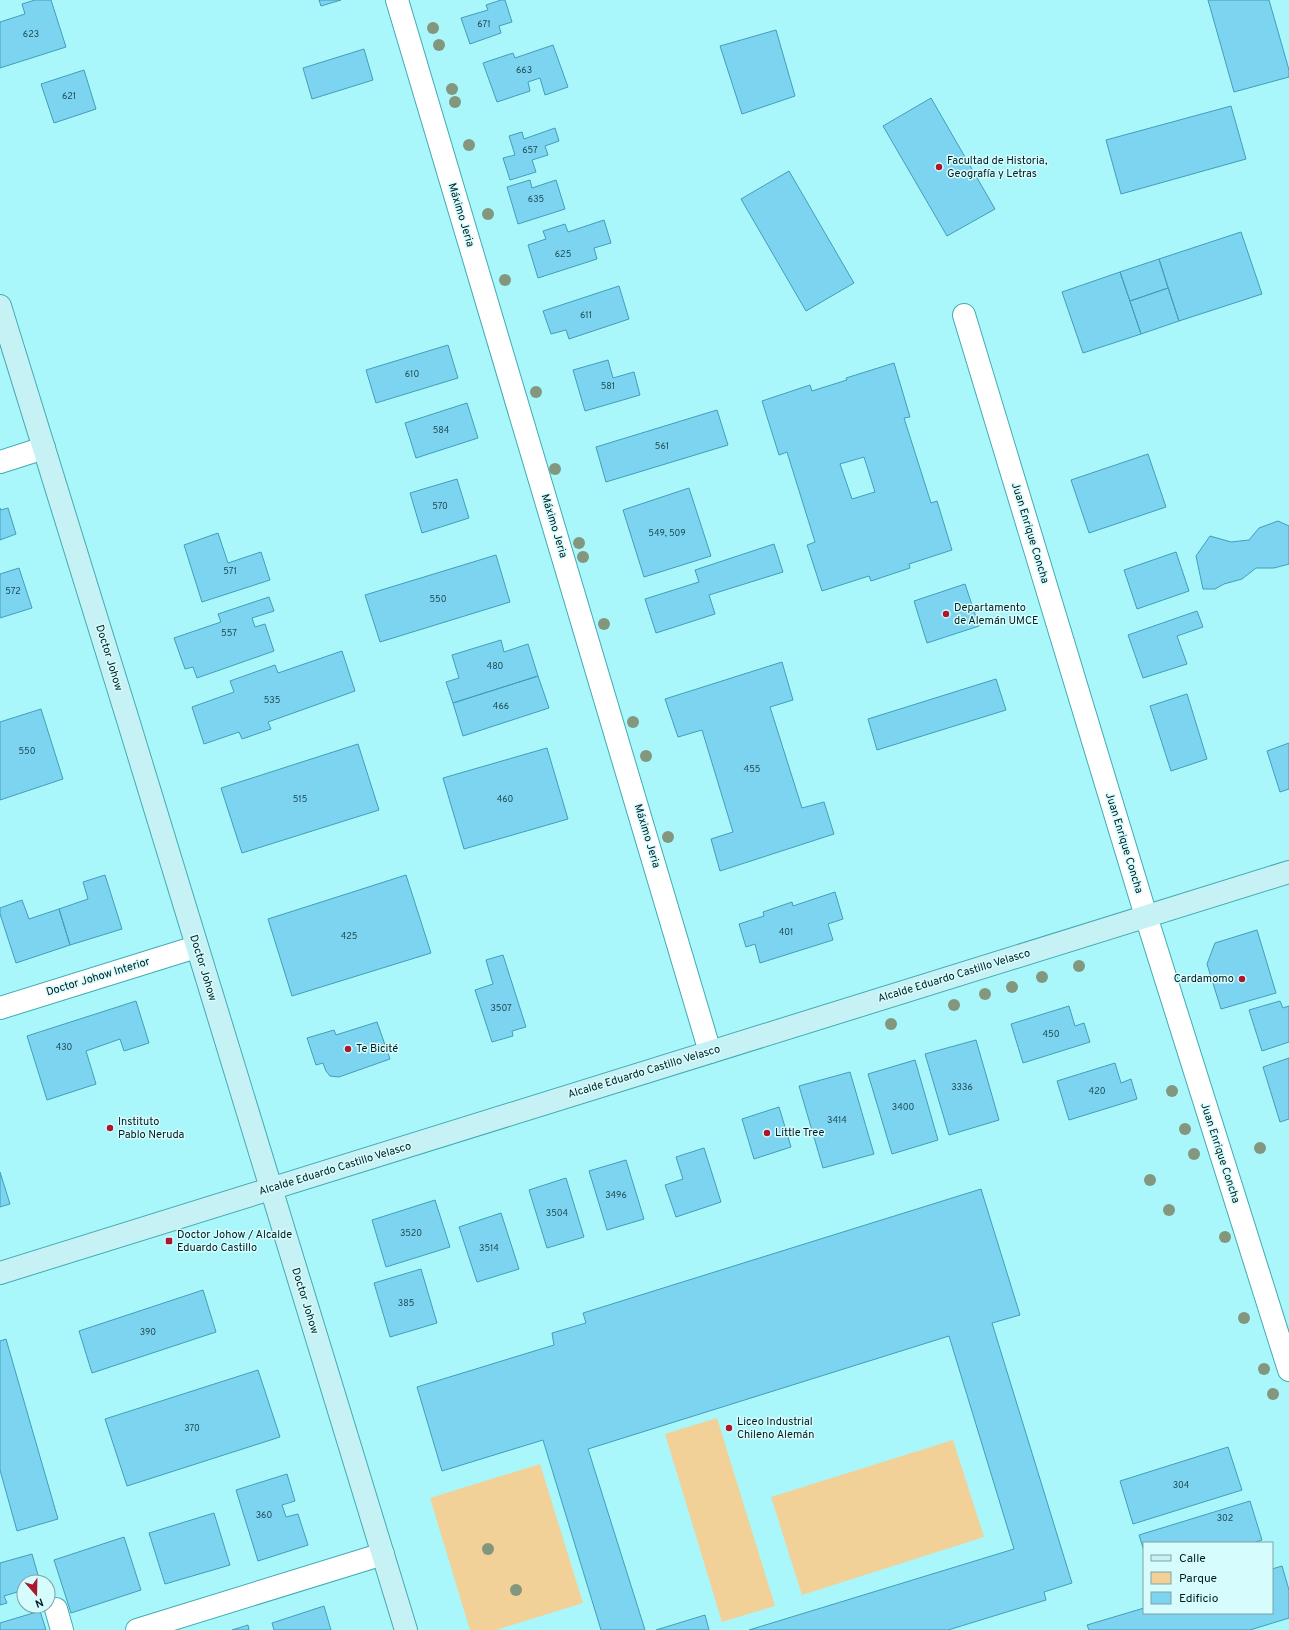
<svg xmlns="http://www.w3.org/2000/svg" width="1289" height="1630" font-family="Overpass,sans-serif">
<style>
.green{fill:#f2d198}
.building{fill:#7cd4f0;stroke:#429eb9;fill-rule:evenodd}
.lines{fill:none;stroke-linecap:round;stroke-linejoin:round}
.street-casing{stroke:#43abb2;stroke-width:24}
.secondary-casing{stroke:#43abb2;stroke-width:24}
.street{stroke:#fff;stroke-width:22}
.secondary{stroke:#c7f2f5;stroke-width:22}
.tree{fill:#83977e}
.poi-dot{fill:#ac172d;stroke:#d7fcfe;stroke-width:1.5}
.labels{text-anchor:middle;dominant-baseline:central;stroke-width:3;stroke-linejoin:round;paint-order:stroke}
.number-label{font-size:9px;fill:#1f4c54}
.poi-label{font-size:11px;fill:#001e20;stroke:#d7fcfe;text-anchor:start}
.street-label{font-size:11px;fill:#001e20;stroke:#d7fcfe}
</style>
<rect width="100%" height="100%" fill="#a9f6fb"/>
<path class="green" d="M717,1418l58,188 -53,16 -57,-188z
M953,1440l31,97 -182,58 -31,-98z
M540,1464l43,139 -87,27h-26l-40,-132z"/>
<path class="building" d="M35,0h16l15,47 -66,21v-46l25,-8 -3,-10z
M319,0h22l-20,6z
M501,0h4l7,22 -13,4 2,7 -31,11 -9,-26 27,-8 -2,-5z
M1208,0h61l20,70v7l-55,15z
M776,30l19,66 -53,18 -22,-68z
M553,45l15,42 -23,8 -5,-17 -12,4 2,9 -33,11 -14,-39 30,-10 2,5z
M364,49l9,31 -61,19 -9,-31z
M84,70l12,39 -42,14 -13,-39z
M931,98l64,111 -48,27 -64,-110z
M1231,106l15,53 -125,35 -15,-54z
M555,128l4,13 -14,5 3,9 -16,5 4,12 -26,8 -7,-22 12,-3 -6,-19 13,-4 2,7z
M789,171l65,112 -48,28 -65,-112z
M530,180l2,8 24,-8 9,29 -47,15 -11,-37z
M604,220l7,23 -17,5 3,11 -59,19 -10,-33 18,-6 -3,-8 22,-7 3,8z
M1241,232l21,62 -83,27 -20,-62z
M1159,259l9,29 -38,13 -10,-29z
M1120,272l21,62 -58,19 -21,-61z
M619,286l10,33 -60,20 -3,-9 -15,4 -8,-23z
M1168,288l11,33 -38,13 -11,-33z
M448,345l10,33 -82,25 -10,-33z
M608,360l5,18 21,-6 6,23 -55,16 -12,-41z
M894,363l16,54 -6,1 27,85 6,-2 15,49 -43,14 1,4 -39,13 -2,-5 -47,15 -15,-46 8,-3 -28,-90 -8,3 -17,-54 48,-16 2,6 35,-11 -1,-2zM864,457l11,35 -23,7 -12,-35z
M467,403l11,35 -62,20 -11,-35z
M717,410l11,35 -122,37 -10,-35z
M1148,454l18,53 -77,26 -18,-53z
M457,479l12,39 -47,15 -12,-40z
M689,488l22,68 -67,21 -21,-67z
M0,508l1,2 7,-2 8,26 -16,6z
M1278,521l11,5v38l-15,4h-18l-14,11 -18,5 -9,5h-12l-7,-33 14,-20 21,6 18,-2 10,-12z
M218,533l10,30 33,-11 9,28 -68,22 -18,-57z
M774,544l9,28 -74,23 6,19 -59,19 -11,-34 54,-17 -4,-12z
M1176,552l13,39 -52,18 -13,-39z
M496,555l14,47 -130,40 -15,-47z
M19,568l13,40 -32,10v-44z
M965,584l14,42 -52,17 -13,-42z
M269,597l5,14 -22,7 3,9 10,-3 9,27 -77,27 -4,-11 -8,2 -11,-31 47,-16 -3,-8z
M1197,611l6,16 -26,9 10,28 -44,14 -15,-43z
M501,640l3,12 24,-8 10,32 -85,27 -7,-21 13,-4 -7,-23z
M342,651l13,40 -87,31 3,7 -29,10 -3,-7 -35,12 -12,-37 42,-15 -4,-11 45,-16 3,8z
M782,662l11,38 -23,7 32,101 22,-6 10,32 -114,37 -9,-32 22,-7 -31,-102 -24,7 -13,-38z
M538,676l11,32 -86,28 -10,-33z
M996,679l10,31 -129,40 -9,-31z
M1187,694l20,65 -36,12 -21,-65z
M41,709l22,70 -63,21v-78z
M1289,743v46l-9,3 -13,-41z
M358,744l21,66 -137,43 -21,-65z
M547,748l21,71 -104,30 -21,-71z
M105,875l17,54 -52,16 -11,-36 29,-10 -5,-17z
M406,875l25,78 -139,43 -24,-77z
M835,892l8,27 -15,5 5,16 -73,23 -5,-19 -9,3 -7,-23 25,-8 -1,-4 29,-10 1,4z
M22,900l7,19 30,-10 11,36 -54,18 -16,-49v-6z
M1257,930l19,63 -55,16 -14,-45 8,-21z
M503,955l23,72 -14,4 1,5 -21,6 -17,-52 18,-6 -7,-24z
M136,1001l13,42 -25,8 -4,-12 -34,12 10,33 -49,16 -20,-64z
M1280,1001l3,7 6,-2v36l-27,9 -13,-41z
M1069,1006l6,20 9,-3 6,19 -67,21 -12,-39z
M377,1022l13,37 -51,18 -9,-1 -4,-5 -3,-8 -7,2 -9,-27 27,-8 2,5z
M976,1040l23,80 -50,15 -24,-81z
M1289,1058v61l-9,3 -17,-55z
M915,1060l23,80 -46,14 -24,-80z
M1115,1063l6,20 10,-4 6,20 -68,21 -12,-39z
M850,1072l24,82 -51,14 -24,-82z
M779,1107l12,40 -37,12 -12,-40z
M704,1148l17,54 -45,15 -11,-32 18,-6 -7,-22z
M626,1160l18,59 -37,11 -18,-59z
M0,1172l10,32 -10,3z
M566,1178l18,59 -37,11 -18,-58z
M981,1189l39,126 -28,8 80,260 -28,9 2,8 -98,30h-199l265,-81 -65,-213 -361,113 57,181h-44l-58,-190 -101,31 -25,-84 137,-42 -2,-12 34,-10 -3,-10z
M435,1200l15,47 -64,20 -14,-47z
M501,1213l18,56 -42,13 -18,-55z
M421,1269l16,54 -47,14 -16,-54z
M203,1290l13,42 -124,41 -13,-42z
M6,1339l52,180 -41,12 -17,-61v-129z
M258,1370l22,67 -153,49 -22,-67z
M1228,1447l14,43 -109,34 -13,-43z
M287,1474l8,27 -13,4 4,12 12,-3 10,31 -50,16 -22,-71z
M1250,1501l12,39 -9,3h-109v8l-5,-16z
M214,1513l16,52 -65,19 -16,-51z
M124,1537l17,53 -70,23 -17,-53z
M32,1554l8,28h-16v8l-20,6 3,7 -7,2v-42z
M1282,1566l7,24v28l-39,12h-161l-2,-5 57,-17v5h128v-44z
M324,1606l7,24h-57l-2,-7z
M40,1611l6,19h-46v-7z
M705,1615l4,15h-53z
M248,1625l1,5h-17z"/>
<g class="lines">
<g class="street-casing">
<path id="street" d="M397,0l313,1052
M964,315l182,601 143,454
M0,462l44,-14
M0,1008l196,-61
M56,1609l6,21
M137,1630l246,-76"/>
</g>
<g class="secondary-casing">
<path id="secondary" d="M0,306l128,414 278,910
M0,1273l1289,-401"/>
</g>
<use href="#street" class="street"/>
<use href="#secondary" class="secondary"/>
</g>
<g class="tree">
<circle cx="433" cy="28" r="6"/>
<circle cx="439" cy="45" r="6"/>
<circle cx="452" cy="89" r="6"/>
<circle cx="455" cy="102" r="6"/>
<circle cx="469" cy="145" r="6"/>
<circle cx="488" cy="214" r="6"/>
<circle cx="505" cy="280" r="6"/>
<circle cx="536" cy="392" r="6"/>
<circle cx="555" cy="469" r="6"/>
<circle cx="579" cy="543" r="6"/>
<circle cx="583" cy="557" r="6"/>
<circle cx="604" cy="624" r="6"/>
<circle cx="633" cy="722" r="6"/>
<circle cx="646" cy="756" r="6"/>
<circle cx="668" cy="837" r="6"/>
<circle cx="1079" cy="966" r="6"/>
<circle cx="1042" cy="977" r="6"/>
<circle cx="1012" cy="987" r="6"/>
<circle cx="985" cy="994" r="6"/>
<circle cx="954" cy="1005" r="6"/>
<circle cx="891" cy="1024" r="6"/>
<circle cx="1172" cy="1091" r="6"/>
<circle cx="1185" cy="1129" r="6"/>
<circle cx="1260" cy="1148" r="6"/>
<circle cx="1194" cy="1154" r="6"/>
<circle cx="1150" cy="1180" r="6"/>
<circle cx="1169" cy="1210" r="6"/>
<circle cx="1225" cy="1237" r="6"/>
<circle cx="1244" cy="1318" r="6"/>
<circle cx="1264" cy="1369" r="6"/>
<circle cx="1273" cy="1394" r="6"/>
<circle cx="488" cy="1549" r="6"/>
<circle cx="516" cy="1590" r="6"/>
</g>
<g class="poi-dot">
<circle cx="939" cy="167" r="4"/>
<circle cx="946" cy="614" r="4"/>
<circle cx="1242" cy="979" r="4"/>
<circle cx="348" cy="1049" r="4"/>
<circle cx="110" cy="1128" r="4"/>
<circle cx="767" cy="1133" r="4"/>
<rect x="165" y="1237" width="8" height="8" rx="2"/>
<circle cx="729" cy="1428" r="4"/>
</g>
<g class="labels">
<g class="number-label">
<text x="484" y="24">671</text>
<text x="31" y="34">623</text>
<text x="524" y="70">663</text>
<text x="69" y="96">621</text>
<text x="530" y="150">657</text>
<text x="536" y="199">635</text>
<text x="563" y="254">625</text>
<text x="586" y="315">611</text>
<text x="412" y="374">610</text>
<text x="608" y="386">581</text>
<text x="441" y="430">584</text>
<text x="662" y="446">561</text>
<text x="440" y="506">570</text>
<text x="667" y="533">549, 509</text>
<text x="230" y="571">571</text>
<text x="13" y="591">572</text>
<text x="438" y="599">550</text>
<text x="229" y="633">557</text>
<text x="495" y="666">480</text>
<text x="272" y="700">535</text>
<text x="501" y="706">466</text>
<text x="27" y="751">550</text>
<text x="752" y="769">455</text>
<text x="300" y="799">515</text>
<text x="505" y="799">460</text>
<text x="786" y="932">401</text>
<text x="349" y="936">425</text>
<text x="501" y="1008">3507</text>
<text x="1051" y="1034">450</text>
<text x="64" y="1047">430</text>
<text x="962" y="1087">3336</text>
<text x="1097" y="1091">420</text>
<text x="903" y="1107">3400</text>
<text x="837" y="1120">3414</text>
<text x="616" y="1195">3496</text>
<text x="557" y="1213">3504</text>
<text x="411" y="1233">3520</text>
<text x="489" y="1248">3514</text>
<text x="406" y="1303">385</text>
<text x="148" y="1332">390</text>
<text x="192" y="1428">370</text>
<text x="1181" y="1485">304</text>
<text x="264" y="1515">360</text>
<text x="1225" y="1518">302</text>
</g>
<g class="poi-label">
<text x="947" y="161">Facultad de Historia,<tspan x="947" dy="13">Geografía y Letras</tspan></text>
<text x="954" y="608">Departamento<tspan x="954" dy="13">de Alemán UMCE</tspan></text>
<text x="1234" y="979" text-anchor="end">Cardamomo</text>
<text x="356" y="1049">Te Bicité</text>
<text x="118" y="1122">Instituto<tspan x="118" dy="13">Pablo Neruda</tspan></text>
<text x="775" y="1133">Little Tree</text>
<text x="177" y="1235">Doctor Johow / Alcalde<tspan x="177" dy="13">Eduardo Castillo</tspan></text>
<text x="737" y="1422">Liceo Industrial<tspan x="737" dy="13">Chileno Alemán</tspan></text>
</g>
<g class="street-label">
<text transform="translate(461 215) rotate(73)">Máximo Jeria</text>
<text transform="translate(554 526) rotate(73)">Máximo Jeria</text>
<text transform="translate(1030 533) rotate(73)">Juan Enrique Concha</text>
<text transform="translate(109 658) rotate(73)">Doctor Johow</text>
<text transform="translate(647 836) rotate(73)">Máximo Jeria</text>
<text transform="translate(1124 843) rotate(73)">Juan Enrique Concha</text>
<text transform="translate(203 968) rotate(73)">Doctor Johow</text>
<text transform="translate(954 976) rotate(-17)">Alcalde Eduardo Castillo Velasco</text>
<text transform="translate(98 977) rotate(-17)">Doctor Johow Interior</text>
<text transform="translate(644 1072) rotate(-17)">Alcalde Eduardo Castillo Velasco</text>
<text transform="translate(1220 1153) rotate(72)">Juan Enrique Concha</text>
<text transform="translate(335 1169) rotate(-17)">Alcalde Eduardo Castillo Velasco</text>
<text transform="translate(305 1301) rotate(73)">Doctor Johow</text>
</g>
</g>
<rect x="1143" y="1542" width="130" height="72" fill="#d7fcfe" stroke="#81a3a5"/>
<rect x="1151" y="1555" width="20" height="6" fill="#c7f2f5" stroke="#81a3a5"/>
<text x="1179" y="1562" font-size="12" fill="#001e20">Calle</text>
<rect x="1151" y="1572" width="20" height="12" fill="#f2d198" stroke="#81a3a5"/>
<text x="1179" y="1582" font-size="12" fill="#001e20">Parque</text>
<rect x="1151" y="1592" width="20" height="12" fill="#7cd4f0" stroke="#81a3a5"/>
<text x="1179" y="1602" font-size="12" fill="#001e20">Edificio</text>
<g transform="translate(36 1594) rotate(160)"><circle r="19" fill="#d7fcfe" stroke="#81a3a5"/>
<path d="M0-3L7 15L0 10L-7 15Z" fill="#ac172d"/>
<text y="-6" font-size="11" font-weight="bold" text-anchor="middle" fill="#001e20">N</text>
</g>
</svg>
